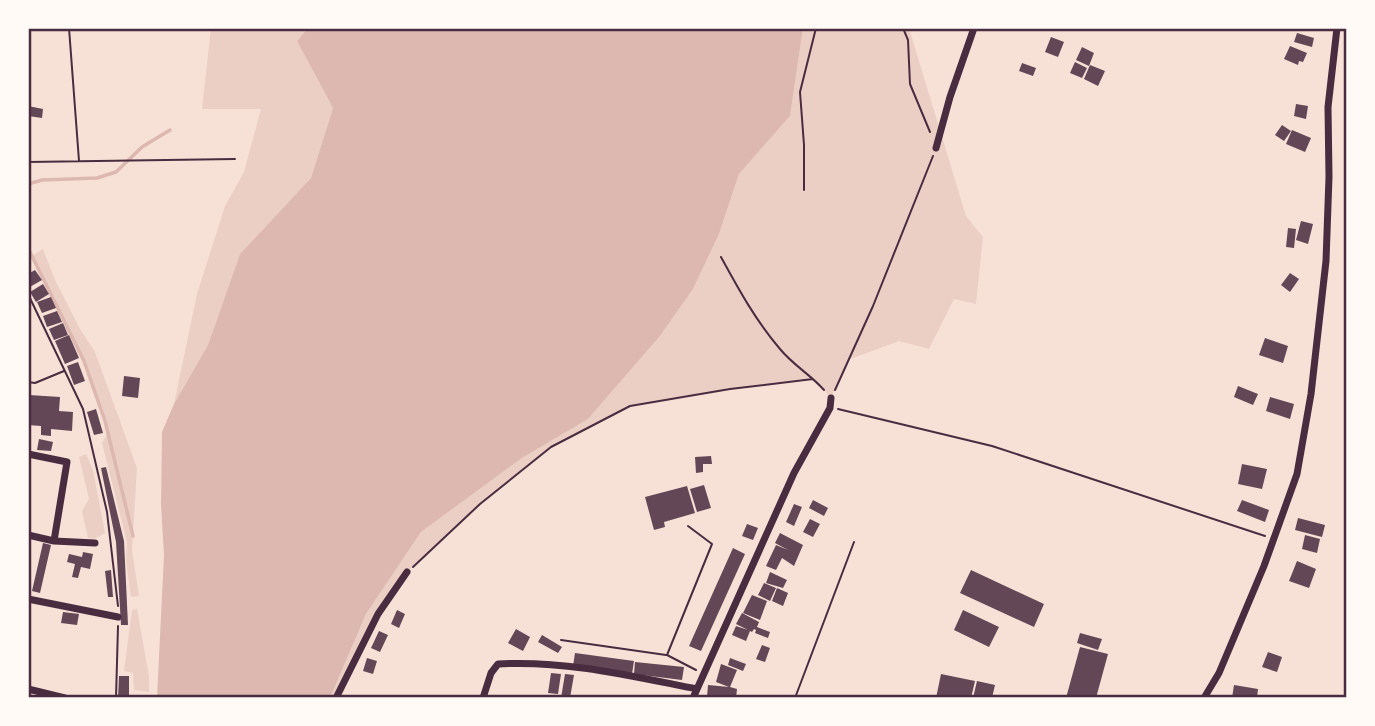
<svg xmlns="http://www.w3.org/2000/svg" width="1375" height="726" font-family="Barlow,sans-serif">
<style>
.green{fill:#ebcfc5}
.water{fill:#dcb8b0}
.lines{fill:none;stroke-linecap:round;stroke-linejoin:round}
.stream{stroke:#dcb8b0;stroke-width:3.5}
.building{fill:#644757}
.path{stroke:#4a2c40;stroke-width:2}
.minor{stroke:#4a2c40;stroke-width:7}
.neatline{fill:none;stroke:#4a2c40;stroke-width:2.5}
</style>
<rect width="100%" height="100%" fill="#f7e1d7"/>
<path class="green" d="M211,28h97l-11,13 36,67 -22,70 -71,76 -32,91 -34,59 23,-110 28,-88 19,-34 17,-63h-59z
M803,28h106l57,188 17,21 -7,67 -22,-5 -25,50 -30,-8 -51,19 -17,38 -17,-19 -84,10 -100,17 -79,41 -71,57 -73,68 -10,14 -61,112h-6l36,-84 55,-82 101,-74 66,-39 72,-83 33,-47 26,-55 20,-60 51,-58z
M43,249l12,31 25,49 15,23 42,116 -5,82 7,46 -8,1 -5,-36 1,-19 -25,-99 6,-10c-15,-63 -47,-120 -75,-178z
M86,454l7,16 12,63 -11,6 -6,-1 -6,-27 7,-12 -10,-42z
M137,609l12,67v16l-15,-2 -1,-17 -9,-2 8,-61z"/>
<path class="water" d="M308,28h495l-13,88 -51,58 -20,60 -26,55 -33,47 -72,83 -66,39 -101,74 -55,82 -36,84h-173l7,-143 -3,-50 1,-73 12,-28 34,-59 32,-91 71,-76 22,-70 -36,-67z"/>
<g class="lines">
<path class="stream" d="M28,184l14,-4 55,-2 19,-6 26,-25 28,-17
M28,248l56,113 21,60 28,115"/>
</g>
<path class="building" d="M1297,33l17,5 -2,9 -18,-5z
M1051,37l13,5 -6,15 -13,-5z
M1290,46l17,7 -4,9 -4,-1 -1,4 -14,-6z
M1082,47l12,6 -5,13 -13,-6z
M1075,62l12,6 -5,10 -12,-5z
M1022,63l14,5 -3,8 -14,-5z
M1090,65l15,6 -7,15 -14,-7z
M1296,104l12,2 -2,13 -12,-3z
M28,106l15,3 -1,9 -14,-2z
M1282,125l9,6 -7,10 -9,-6z
M1292,130l19,8 -6,14 -19,-8z
M1301,221l12,3 -5,20 -12,-4z
M1288,228l8,1 -2,19 -8,-1z
M35,270l7,10 -14,8v-14z
M1290,273l9,6 -9,13 -9,-7z
M43,284l6,10 -13,8 -6,-10z
M51,297l5,11 -14,5 -5,-11z
M57,311l5,11 -15,5 -4,-11z
M63,323l5,12 -14,5 -5,-11z
M69,335l10,23 -14,6 -10,-23z
M1265,338l23,8 -5,17 -24,-8z
M78,362l7,19 -11,4 -7,-19z
M124,376l16,2 -2,20 -16,-2z
M1238,386l20,8 -5,11 -19,-8z
M29,395l31,2 -1,14 14,1 -1,19 -21,-2v7l-10,-1v-9l-13,-1z
M1270,397l24,7 -4,15 -24,-8z
M96,409l7,24 -9,2 -7,-23z
M39,439l14,3 -2,9 -14,-1z
M711,456l1,8h-9v8l-7,1 -1,-16z
M1242,464l25,5 -5,20 -24,-5z
M106,467l18,74 4,84h-7l-5,-83 -15,-74z
M704,485l7,23 -14,4 -7,-23z
M687,486l8,27 -31,9 1,5 -11,3 -9,-33z
M813,500l15,8 -4,8 -15,-8z
M1242,500l27,10 -4,12 -28,-11z
M794,504l8,3 -8,19 -8,-4z
M1298,518l27,7 -3,12 -27,-7z
M810,519l10,5 -7,13 -10,-5z
M747,524l11,4 -5,12 -11,-4z
M780,533l23,12 -9,21 -12,-8 -6,12 -10,-4 10,-21 12,5 -13,-7z
M1305,535l15,4 -3,14 -15,-4z
M43,543l8,2 -11,48 -8,-2z
M733,548l12,6 -44,97 -12,-5z
M83,552l10,2 -3,15 -9,-2 -3,11 -6,-1 3,-13 -8,-2 2,-8 13,3z
M1297,561l19,8 -7,19 -20,-7z
M111,570l2,27h-5l-3,-26z
M971,570l73,34 -10,23 -74,-34z
M770,572l17,8 -4,8 -17,-5z
M764,583l12,5 -6,13 -12,-6z
M777,588l11,5 -5,13 -11,-5z
M752,595l15,6 -7,19 -17,-7z
M397,610l8,4 -6,14 -8,-4z
M963,610l36,17 -10,20 -35,-17z
M63,612l16,2 -2,11 -16,-2z
M742,613l17,9 -2,5 13,5 -2,6 -13,-5 1,-3 -2,-1 -2,3 -2,-1 -4,10 -14,-6 4,-9 12,4 -12,-6z
M516,629l14,8 -7,14 -15,-8z
M379,631l9,4 -8,17 -9,-4z
M1080,633l22,6 -4,11 -21,-7z
M542,635l20,12 -4,6 -20,-11z
M762,645l8,3 -5,14 -9,-3z
M1080,647l28,7 -12,44h-30z
M1268,652l14,5 -5,15 -15,-5z
M575,653l59,8 -2,13 -59,-8z
M367,658l10,3 -4,13 -10,-3z
M730,658l16,6 -3,7 -15,-6z
M635,662l49,5 -2,13 -48,-6z
M721,664l16,6 -7,17 7,2 -1,9 -29,-1 1,-12 21,2 -13,-5z
M551,673l10,1 -3,20 -10,-1z
M565,674l9,1 -4,23h-9z
M941,674l34,7 -4,17h-35z
M119,676h10v22h-11z
M977,681l18,4 -3,13h-19z
M1234,685l24,4 -1,9h-25z"/>
<g class="lines">
<path class="path" d="M69,28l10,133
M903,28l5,12 2,44 20,48
M28,162l207,-3
M804,190v-45l-4,-53 16,-64
M721,257c18,33 35,64 59,92 13,16 31,26 44,41
M28,294l55,115 24,103 11,94
M28,382l7,1 29,-12
M835,390l38,-84 60,-150
M838,409l154,37 273,90
M688,526l24,18 -45,111 29,15
M413,567l67,-63 71,-57 79,-41 100,-17 83,-10
M561,640l105,15
M116,698l2,-72
M795,698l59,-156"/>
<path class="minor" d="M936,148l14,-51 24,-69
M28,454l39,8 -13,79
M28,535l26,6 41,2
M28,599l90,18
M28,689l37,9
M336,698l42,-84 29,-42
M483,698l8,-25 7,-9c68,-4 133,12 199,25
M693,698l101,-225 36,-65 1,-10
M1204,698l15,-25 45,-107 33,-92 14,-80 15,-133 3,-84 -1,-70 9,-79"/>
</g>
<rect width="1375" height="726" fill="none" stroke="#fffaf5" stroke-width="60"/>
<rect x="30" y="30" width="1315" height="666" class="neatline"/>
</svg>
